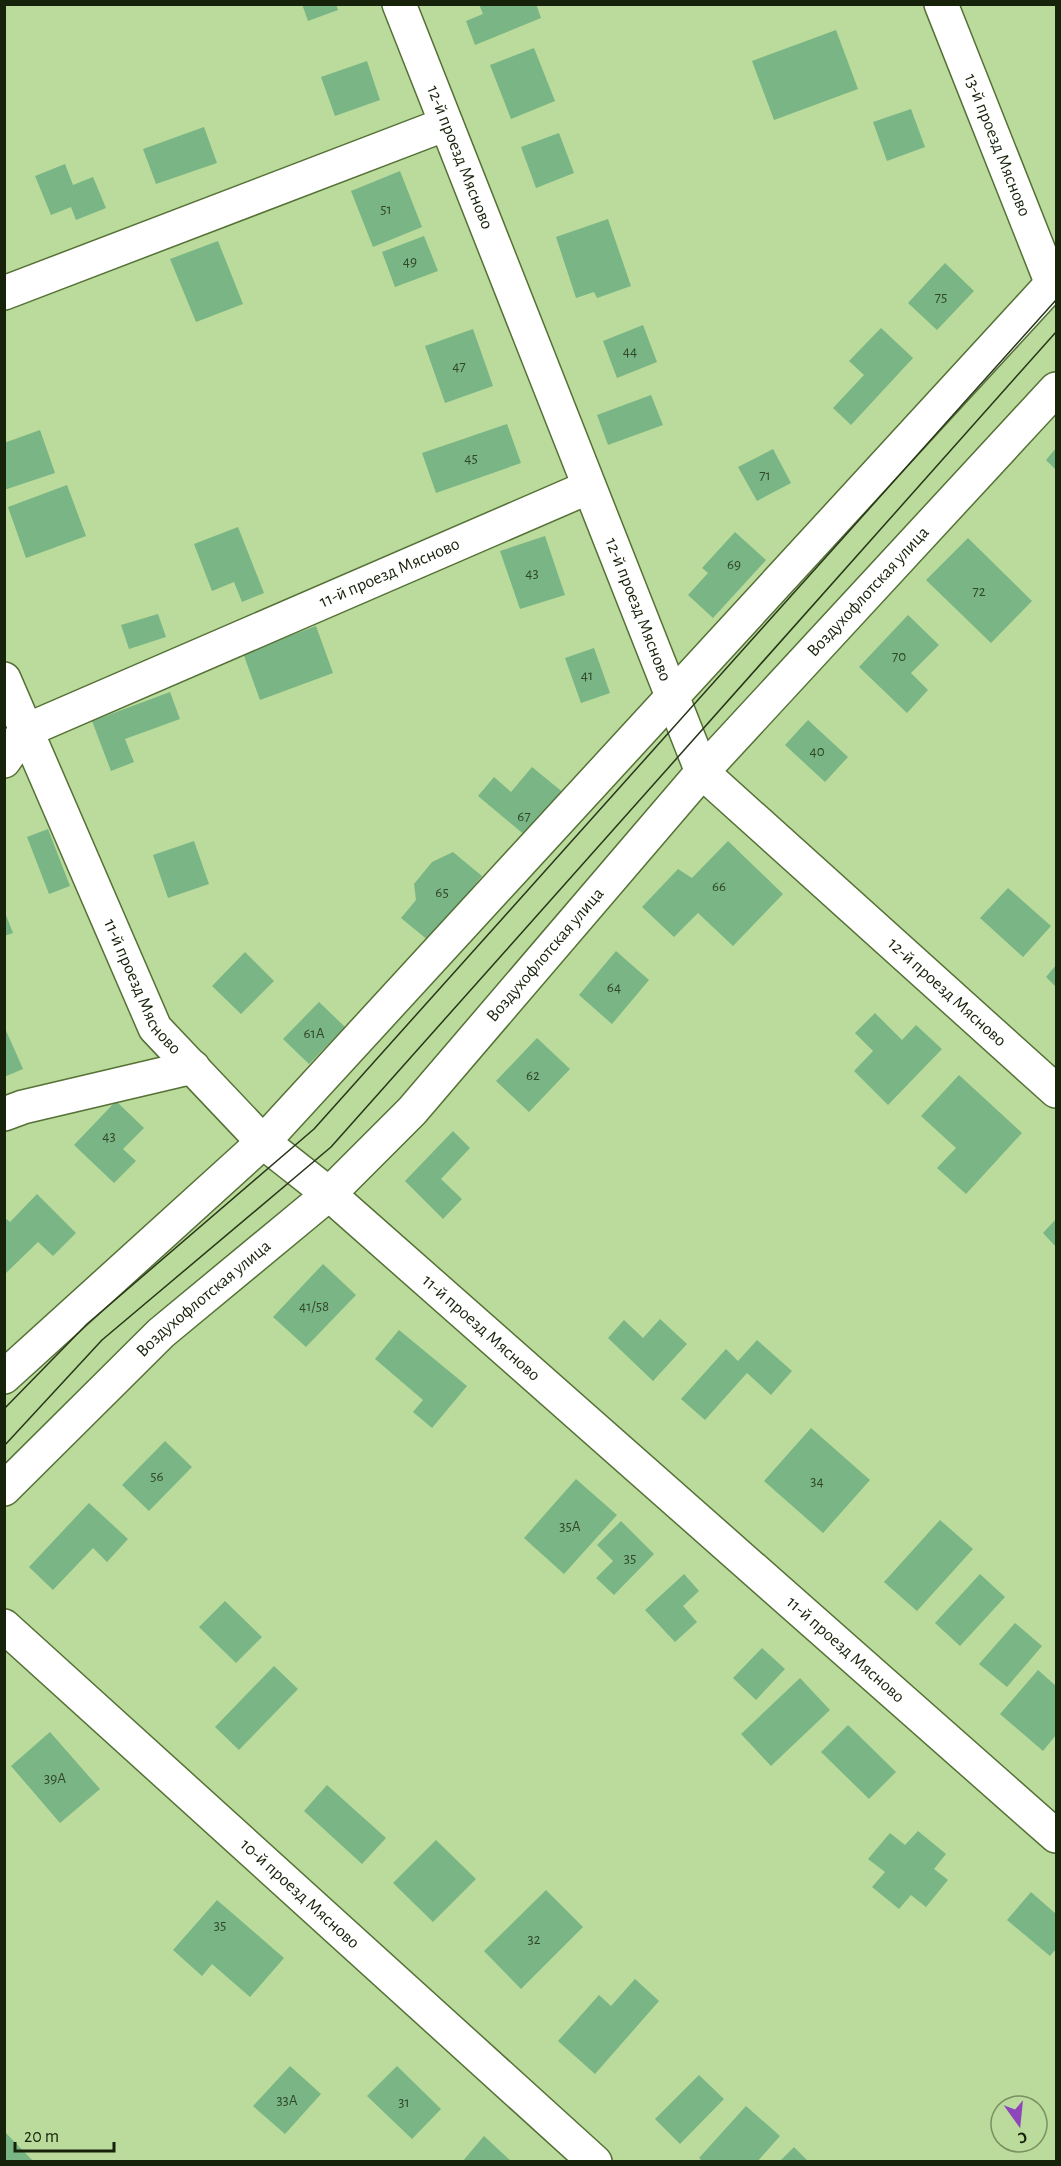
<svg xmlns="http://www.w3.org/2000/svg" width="1061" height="2166" font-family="'Alegreya Sans',sans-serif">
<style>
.building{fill:#7ab586}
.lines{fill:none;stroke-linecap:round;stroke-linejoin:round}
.minor-casing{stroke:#557136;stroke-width:36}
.minor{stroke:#fff;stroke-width:33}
.tram{stroke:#29361a;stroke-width:1.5}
.labels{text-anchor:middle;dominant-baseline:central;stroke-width:6;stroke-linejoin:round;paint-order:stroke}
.number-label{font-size:15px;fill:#304729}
.street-label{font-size:18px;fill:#17220a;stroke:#badb9b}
</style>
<rect width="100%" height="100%" fill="#badb9b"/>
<path class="building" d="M302,4h34l2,6 -30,11z
M479,4h57l5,14 -66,27 -9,-24 17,-7z
M836,30l22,59 -84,31 -22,-59z
M534,48l21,53 -44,18 -21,-54z
M367,61l13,39 -45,16 -14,-39z
M911,109l14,38 -38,14 -14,-39z
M204,127l13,36 -61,21 -13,-35z
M559,133l15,40 -38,15 -15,-41z
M65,164l8,21 20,-8 13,31 -30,12 -5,-13 -20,8 -16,-39z
M400,171l22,56 -49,20 -22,-56z
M608,219l23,67 -34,12 -3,-6 -18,6 -20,-61z
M424,236l14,35 -43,16 -13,-35z
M218,241l25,63 -47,18 -26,-63z
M945,263l29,28 -37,39 -29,-27z
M643,325l14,37 -40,16 -14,-37z
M881,328l32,30 -62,67 -18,-17 31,-33 -15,-14z
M473,329l20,57 -48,17 -20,-57z
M651,395l12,30 -55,20 -11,-30z
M507,424l14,39 -85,30 -14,-40z
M40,430l15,43 -51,17v-47z
M1056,448v22l-10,-10z
M773,449l18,34 -34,18 -19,-34z
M67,485l19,51 -60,22 -18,-51z
M238,527l26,66 -22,9 -8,-20 -22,9 -18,-47z
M735,532l31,28 -53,58 -25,-23 20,-22 -6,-5z
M545,536l20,59 -45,14 -20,-58z
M968,538l64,63 -41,42 -65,-63z
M158,614l8,23 -37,12 -8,-24z
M908,615l31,30 -28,28 17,17 -21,23 -48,-46z
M316,626l17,47 -73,27 -17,-47z
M594,648l16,45 -29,10 -16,-45z
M170,692l10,27 -55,20 9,23 -23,9 -19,-50z
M808,720l40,37 -23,25 -40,-37z
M532,767l33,27 -38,43 -49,-41 16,-19 17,15z
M48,829l22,57 -21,8 -22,-57z
M194,841l15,43 -41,14 -15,-43z
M728,841l55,53 -50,52 -35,-33 -24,24 -32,-30 36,-38 14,9z
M453,852l29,24 -53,65 -28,-23 15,-18 -2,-16 18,-22z
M1008,888l43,38 -28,31 -43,-39z
M4,910l9,23 -9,3z
M616,951l33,29 -37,44 -33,-29z
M245,952l29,29 -33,33 -29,-28z
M1056,965v22l-10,-10z
M319,1002l26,25 -36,37 -26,-25z
M875,1013l27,27 14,-15 26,24 -54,56 -34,-34 19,-20 -18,-18z
M4,1026l19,43 -19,8z
M537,1038l33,31 -41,43 -33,-31z
M959,1075l63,58 -56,61 -29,-26 19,-20 -35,-32z
M116,1101l28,27 -21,21 13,12 -22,22 -40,-38z
M453,1131l17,17 -29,31 21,20 -19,20 -38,-38z
M37,1194l39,39 -23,23 -15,-14 -34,33v-58l6,5z
M1056,1219v28l-13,-14z
M323,1264l33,31 -50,52 -33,-30z
M660,1319l27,25 -34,37 -45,-43 16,-18 19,18z
M399,1330l68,56 -35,42 -19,-16 10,-12 -48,-41z
M757,1340l35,31 -21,24 -24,-22 -42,47 -24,-21 45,-50 12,12z
M811,1428l59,52 -47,53 -59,-52z
M165,1441l27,26 -43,44 -27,-26z
M576,1479l41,36 -53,59 -40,-36z
M89,1503l39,36 -21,23 -14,-14 -40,42 -24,-23z
M940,1520l33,29 -56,62 -33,-29z
M621,1521l33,33 -40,41 -18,-17 17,-17 -16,-16z
M684,1574l15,17 -16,15 14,16 -22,20 -30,-32z
M980,1574l25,23 -45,49 -25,-23z
M225,1601l37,36 -26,26 -37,-36z
M1015,1623l27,23 -35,41 -28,-23z
M762,1648l23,21 -29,31 -23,-22z
M274,1666l24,23 -59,61 -24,-23z
M1038,1670l18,16v49l-13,16 -43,-37z
M800,1678l30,32 -59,56 -30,-32z
M848,1725l48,47 -27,27 -48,-47z
M50,1732l50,57 -40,34 -49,-57z
M327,1785l59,53 -24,26 -58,-53z
M918,1831l28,23 -12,15 14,11 -22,27 -15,-12 -12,14 -27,-22 13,-15 -17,-13 22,-26 15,12z
M436,1840l40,39 -43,43 -40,-39z
M546,1890l37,37 -62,62 -37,-38z
M1031,1892l25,22v35l-6,7 -43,-36z
M217,1900l67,58 -34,39 -38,-33 -10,12 -29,-26z
M635,1979l24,22 -64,73 -37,-33 41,-46 12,11z
M290,2066l31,28 -36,40 -32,-28z
M397,2066l44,43 -29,30 -45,-43z
M699,2075l25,24 -44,45 -25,-25z
M746,2106l34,30 -23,26h-54l-4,-4z
M4,2131l30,31h-30z
M484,2136l28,26h-50z
M794,2147l15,15h-30z"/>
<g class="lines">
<g class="minor-casing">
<g id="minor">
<path id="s1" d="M399,4l303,768 354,319"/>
<path id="s2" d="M941,4l111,280"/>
<path d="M4,293l442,-169"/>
<path id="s3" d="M4,679l151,349 108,114 66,52 727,642"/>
<path id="s4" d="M4,761l21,-30 564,-244"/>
<path d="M4,1114l19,-7 170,-40"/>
<path d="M4,1377l259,-235 793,-863"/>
<path id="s5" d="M4,1489l157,-156 168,-139 83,-83 290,-339 354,-383"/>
<path id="s6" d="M4,1626l591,536"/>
</g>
</g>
<use href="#minor" class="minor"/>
<path class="tram" d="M4,1409l83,-85 227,-195 742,-829
M4,1446l98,-106 229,-193 725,-815"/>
</g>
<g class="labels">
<g class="number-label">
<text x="386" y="209">51</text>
<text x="410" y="261">49</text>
<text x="941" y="297">75</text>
<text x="630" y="351">44</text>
<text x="459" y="366">47</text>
<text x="471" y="458">45</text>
<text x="765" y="475">71</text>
<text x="734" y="564">69</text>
<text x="532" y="573">43</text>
<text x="979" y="591">72</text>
<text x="899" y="656">70</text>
<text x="587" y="675">41</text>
<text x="817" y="751">40</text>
<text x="524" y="816">67</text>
<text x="719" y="886">66</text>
<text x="442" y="892">65</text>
<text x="614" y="987">64</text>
<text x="314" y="1033">61А</text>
<text x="533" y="1075">62</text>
<text x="109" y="1136">43</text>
<text x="314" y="1306">41/58</text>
<text x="157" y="1476">56</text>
<text x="817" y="1481">34</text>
<text x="570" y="1526">35А</text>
<text x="630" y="1558">35</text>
<text x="55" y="1778">39А</text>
<text x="220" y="1925">35</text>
<text x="534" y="1939">32</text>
<text x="287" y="2100">33А</text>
<text x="404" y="2102">31</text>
</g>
<g class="street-label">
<text stroke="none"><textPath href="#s2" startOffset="152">13-й проезд Мясново</textPath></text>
<text stroke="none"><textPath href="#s1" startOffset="165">12-й проезд Мясново</textPath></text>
<text stroke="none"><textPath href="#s4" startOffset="434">11-й проезд Мясново</textPath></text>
<text stroke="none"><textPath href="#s5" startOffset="1248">Воздухофлотская улица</textPath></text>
<text stroke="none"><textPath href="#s1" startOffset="651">12-й проезд Мясново</textPath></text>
<text stroke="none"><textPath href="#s5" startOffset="762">Воздухофлотская улица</textPath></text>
<text stroke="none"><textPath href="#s3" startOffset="338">11-й проезд Мясново</textPath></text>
<text stroke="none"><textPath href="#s1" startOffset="1155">12-й проезд Мясново</textPath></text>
<text stroke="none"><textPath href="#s5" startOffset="276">Воздухофлотская улица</textPath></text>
<text stroke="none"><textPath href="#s3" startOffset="824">11-й проезд Мясново</textPath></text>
<text stroke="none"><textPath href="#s3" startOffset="1310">11-й проезд Мясново</textPath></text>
<text stroke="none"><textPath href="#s6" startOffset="399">10-й проезд Мясново</textPath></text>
</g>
</g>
<rect width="1061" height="2166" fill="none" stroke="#17220a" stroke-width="12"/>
<g transform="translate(1019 2124) rotate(165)"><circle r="28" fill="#badb9b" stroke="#799161" stroke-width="1.5"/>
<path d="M0-4.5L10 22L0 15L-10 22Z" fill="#8d47ba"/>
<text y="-9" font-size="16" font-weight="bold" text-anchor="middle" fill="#17220a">С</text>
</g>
<path d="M15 2142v9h99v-9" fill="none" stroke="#17220a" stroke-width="3"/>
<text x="24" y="2142" font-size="18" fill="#17220a" stroke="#badb9b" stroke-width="4.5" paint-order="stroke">20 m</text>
</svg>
